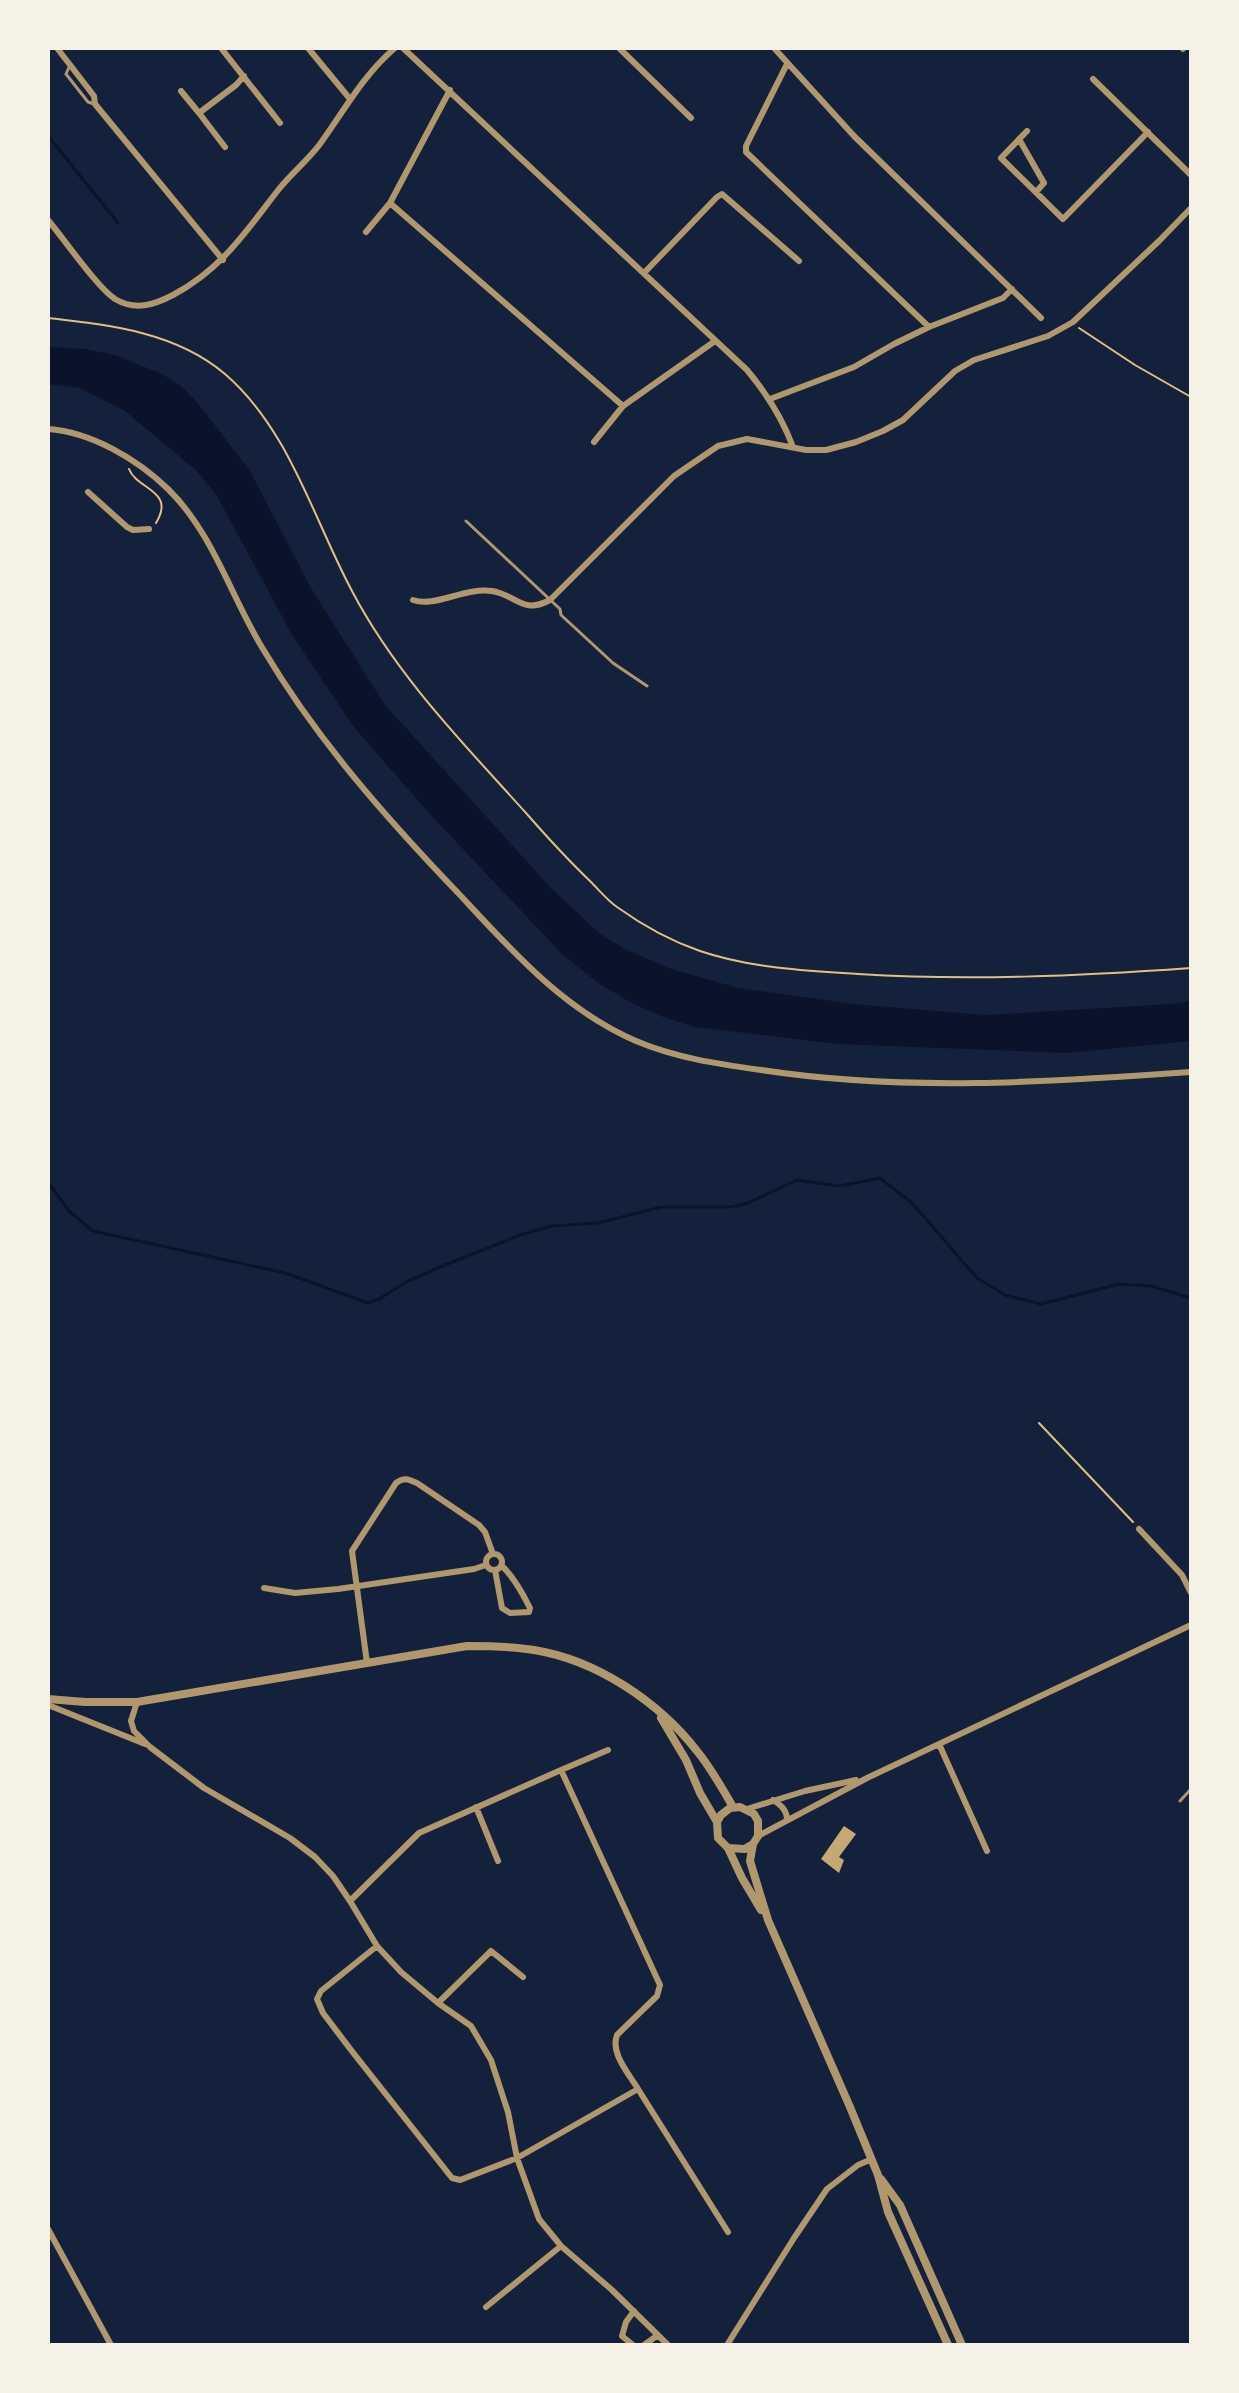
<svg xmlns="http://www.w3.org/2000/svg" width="1239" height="2393" font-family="'Sofia Sans Condensed',sans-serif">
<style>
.water{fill:#0b132b}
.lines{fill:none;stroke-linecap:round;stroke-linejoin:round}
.stream{stroke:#0b132b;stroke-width:3}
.building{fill:#c6a872}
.path{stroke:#e5c07b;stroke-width:2}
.service{stroke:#b1986c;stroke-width:3}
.minor{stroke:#b1986c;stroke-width:6}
.tertiary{stroke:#b1986c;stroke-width:8}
</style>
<rect width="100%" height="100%" fill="#14213d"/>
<path class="water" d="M48,347l38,2 29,6 45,18 20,12 17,17 53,69 61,117 74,117 166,183 49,46 27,16 44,19 67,19 116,16 131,11 185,-11 21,-3v40l-125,12 -229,-9 -142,-17 -32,-10 -33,-15 -32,-19 -35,-28 -136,-144 -74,-85 -61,-91 -75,-139 -21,-26 -71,-59 -45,-23 -32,-4z"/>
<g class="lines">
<path class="stream" d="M48,136l70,87
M48,1182l21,29 24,20 192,42 83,30 11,-4 29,-18 37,-16 78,-31 29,-8 46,-3 63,-16h70l17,-4 49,-23 43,6 40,-8 32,25 65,75 28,17 36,9 78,-20 32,2 40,12"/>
</g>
<path class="building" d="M844,1826l12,8 -17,23 5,3 -5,13 -18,-14z"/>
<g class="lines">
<path class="path" d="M48,318c62,7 128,14 177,56 64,55 88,144 127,217 44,84 112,153 174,222 21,24 42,47 65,69 8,8 16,18 26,25 25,18 54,34 83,44 50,17 106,20 158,23 111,7 222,2 333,-6
M1079,328l56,37 56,32
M129,469c8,21 47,21 27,54
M1039,1423l94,99"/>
<path class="service" d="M70,65l-4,9 22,28 6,2
M466,521l94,88 1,6 52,48 34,23
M1180,1801l11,-12"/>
<path class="minor" d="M57,48l37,48 1,8 128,156
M221,48l59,75
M308,48l42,51
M403,48l344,322c20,24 35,47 46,77
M619,48l72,70
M774,48l80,88 187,182
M1183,49l1,-1
M787,64l-41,82v6l183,175
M1093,79l98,96
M450,90l-60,113 233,203
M181,91l18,22
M1027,131l-26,27 62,61 85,-87
M1019,139l25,44 -8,9
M225,147l-26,-34 37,-28 8,-9
M48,220c16,19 49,67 67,79 20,12 39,6 58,-4 49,-26 73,-64 106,-106 13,-16 29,-29 41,-45 24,-33 43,-69 75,-96
M366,232l24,-29
M644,273l73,-76 5,-3 77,67
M770,399l84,-32 40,-23 35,-17 74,-29 9,-9
M48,429c43,3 89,30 120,60 45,44 63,108 95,160 54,91 124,170 197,246 52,56 104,115 176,146 40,17 82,23 125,29 143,22 287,12 430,2
M594,442l29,-36 92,-65
M88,492l39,35 6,3 16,-1
M413,600c22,8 51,-13 79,-9 25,4 30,24 58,9l124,-124 44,-30 29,-7 59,11h20l30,-8 27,-11 20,-11 52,-49 19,-11 74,-24 25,-14 86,-81 32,-33
M1139,1529l43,46 9,18
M486 1562a8 8 0 1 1 16 0a8 8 0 1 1-16 0Z
M495,1570l7,38 8,5 19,-1 1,-4c-7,-14 -16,-31 -28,-42
M264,1588l31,5 43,-4 136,-20 12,-4
M367,1663l-15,-112 44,-68c8,-6 12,-4 21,0l62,42 6,7 8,22
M137,1702l-6,19 3,10 16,16 54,41 86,50 25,19 18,19 17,25 27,45 24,26 37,31 33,23 20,34 17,52 9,46 22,61 22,27 51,44 56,55
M48,1705l97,39
M939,1744l48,107
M561,1770l47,-20
M773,1800c8,5 14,10 14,20
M476,1807l22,54
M747,1809l58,-18 51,-11
M758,1836l109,-58 324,-153
M350,1901l69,-68 142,-63 99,215 -3,11 -40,39c-7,18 12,39 21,54
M377,1946l-56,45 -4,8 6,14 28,37 101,128 8,2 57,-22 121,-69 90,143
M438,2003l53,-52 32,26
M48,2229l63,116
M486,2307l75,-61
M633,2345l-11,-9 4,-14 8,-11
M644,2345l14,-10
M727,2345l67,-107 33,-49 31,-24 14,-6"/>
<path class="tertiary" d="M48,1699l37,3h52l330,-56c22,0 44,0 67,4 62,10 124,51 163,101 14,17 25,37 36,56
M661,1718l25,42 14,33 17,29 1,16 10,10 14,30 19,32
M717,1822l4,-7 9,-7 10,-1 14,7 4,7v15l-5,8 -3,17 18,59 82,187 28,68 10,37 60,133
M728,1848l17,1 8,-5
M881,2179l19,26 62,140"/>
</g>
<rect width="1239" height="2393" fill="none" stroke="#f6f1e7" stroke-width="100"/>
</svg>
